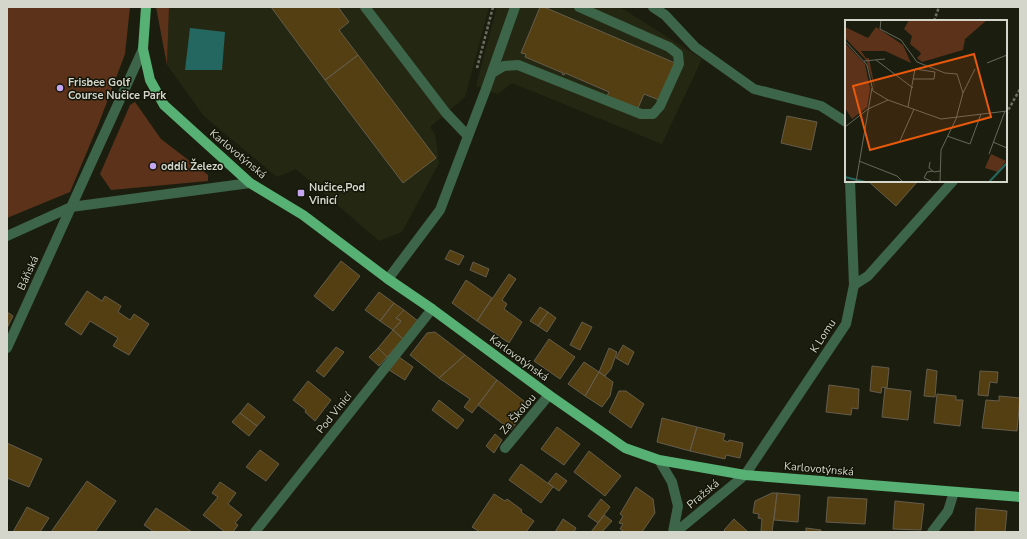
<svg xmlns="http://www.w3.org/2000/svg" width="1027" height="539" font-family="'Nunito Sans',sans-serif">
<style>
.built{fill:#242812}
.green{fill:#5c321b}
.water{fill:#246761}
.building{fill:#543f12;stroke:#655c4b}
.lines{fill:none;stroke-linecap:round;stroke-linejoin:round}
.path{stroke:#6b6d61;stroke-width:2.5;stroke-dasharray:3 2;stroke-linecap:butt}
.minor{stroke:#3d6549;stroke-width:10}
.major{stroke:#57b074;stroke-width:10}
.poi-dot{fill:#c6a6f0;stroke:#121507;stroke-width:1.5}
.labels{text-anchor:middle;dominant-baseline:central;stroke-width:3;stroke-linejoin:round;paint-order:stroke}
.poi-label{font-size:11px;font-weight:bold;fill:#d4d6cc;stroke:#121507;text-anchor:start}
.street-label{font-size:11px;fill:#d4d6cc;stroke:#121507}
.inset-river{fill:none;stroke:#246761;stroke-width:2}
.inset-road{fill:none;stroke:#65685b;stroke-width:1}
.view{fill:#e8590c;fill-opacity:0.15;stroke:#e8590c;stroke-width:2}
.inset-edge{fill:none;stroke:#d4d6cc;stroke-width:2}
</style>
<rect width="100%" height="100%" fill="#1b1e0f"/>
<path class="built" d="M169,7h320l-24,90 -35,30 5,7 4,29 -37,69 -23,9 -83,-72 -19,8 -73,-61 -37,-51z
M497,7h123l82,52 -40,85 -150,-61 -14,11 -22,-8z"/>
<path class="green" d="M7,7h123l-5,47 -26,69 -29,69 -63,26z
M156,7h13l-2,58z
M135,102l26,37 47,36v6l-97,9 -11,-16 30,-69z"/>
<path class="water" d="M190,28l35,4 -3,38h-37z"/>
<path class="building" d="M271,7h67l11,15 -10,8 19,25 -33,25z
M540,7h4l131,56 -16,37 -15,-6 -6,14 -31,-12 2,-4 -44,-19 -1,2 -2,-1 1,-1 -38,-16 1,-3 -5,-1z
M358,55l78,103 -33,25 -78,-103z
M787,116l30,6 -6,28 -30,-7z
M870,181h48l-22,25 -27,-24z
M450,250l14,6 -5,9 -14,-6z
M341,261l19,15 -27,35 -19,-15z
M473,262l16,7 -3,8 -16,-7z
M509,274l7,5 -14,21 5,4 -3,5 18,13 -13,21 -32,-22z
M466,280l26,18 -15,23 -25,-18z
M87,291l15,10 3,-5 16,10 -3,6 12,8 4,-6 15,10 -20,31 -16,-9 5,-8 -28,-17 -9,14 -16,-11z
M379,292l15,11 -14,18 -15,-11z
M394,303l10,7 -8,8 5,3 -8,9 -13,-9z
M540,307l8,5 -10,14 -8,-5z
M404,310l14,11 -15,18 -10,-9 8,-9 -5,-3z
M7,312l6,4 -6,12z
M548,312l8,6 -9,14 -9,-6z
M582,322l10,5 -12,23 -10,-5z
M393,330l10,9 -16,18 -9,-9z
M435,332l30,23 -26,23 -29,-23 17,-22z
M549,339l26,18 -15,22 -26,-18z
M623,345l11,7 -6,13 -12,-7z
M336,347l8,5 -20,25 -8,-6z
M378,348l9,9 -8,9 -10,-9z
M609,348l8,4 -6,17 -6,7 -6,-4z
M465,355l32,25 -25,33 -8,-6 6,-8 -31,-21z
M399,357l14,10 -8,13 -16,-10z
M584,362l15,10 -14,24 -17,-12z
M872,366l17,2 -2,20 -5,-1 -1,6 -11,-2z
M927,369l10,2 -2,26 -11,-1z
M980,371l18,1 -1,11 -7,-1 -2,14 -10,-1z
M599,372l14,10 -3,14 -8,11 -17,-11z
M497,380l32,25 -18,25 -33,-25z
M308,381l23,19 -16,21 -10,-9 1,-2 -13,-10z
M829,385l30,4 -1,20 -6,-1 -1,7 -25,-3z
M885,388l26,3 -3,29 -26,-3z
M619,391h7l18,13 -13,24 -22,-16z
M937,394l19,2v4h7l-3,26 -26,-3z
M999,396l21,2 -3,33 -35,-3 4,-28 13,1z
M439,400l25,20 -7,9 -25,-19z
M248,403l17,14 -8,9 -17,-13z
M240,413l17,13 -8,10 -17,-14z
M662,418l35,9 -7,24 -33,-9z
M557,427l23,17 -16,21 -23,-16z
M697,427l28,7 -2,6 5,2 1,-2 14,3 -3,15 -14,-3 -1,4 -35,-8z
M495,434l7,6 -8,13 -8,-7z
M7,443l35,16 -13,28 -22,-9z
M260,450l19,14 -13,17 -20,-14z
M589,451l32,25 -16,20 -31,-24z
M521,464l32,23 -12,16 -32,-23z
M556,473l11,8 -8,10 -11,-8z
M87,481l29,20 -21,31h-44z
M220,482l16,11 -8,11 14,11 -7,8 3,2 -5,7h-8l-22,-17 15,-18 -6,-4z
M636,487l17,12 2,14 -13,19h-17l-5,-3 3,-5 -4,-1 4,-7 -3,-2z
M772,493h5l-5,39 -11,-1 1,-12 -4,-1 1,-4 -6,-1 2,-12z
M777,493l23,2 -2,27 -24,-2z
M494,494l11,7 2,-2 15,11 -1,2 13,9 -8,11h-46l-8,-5z
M828,497l39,2 -2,25 -39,-2z
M601,499l9,8 -12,16 -10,-7z
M895,501l29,3 -3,26 -28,-1z
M27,507l22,11 -9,14h-27z
M156,508l36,24h-38l-10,-7z
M976,508l31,3 -2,21h-30z
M604,515l8,6 -10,11h-11z
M563,519l13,9 -2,4h-19z
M734,519l14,13h-22l-2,-2z
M806,528l15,2v2h-15z"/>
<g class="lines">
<path class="path" d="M934,21l5,-14
M477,68l16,-61
M1006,114l14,-25"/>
<path class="minor" d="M365,7l81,106 22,23
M653,7l12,8 30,32 59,42 67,17 25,16
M492,73l12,-7 14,-1 123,49h12l7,-8 19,-42 -1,-10 -9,-7 -90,-40
M7,236l64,-29 179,-24
M388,279l52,-69 46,-121 29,-82
M854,285l14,-9 85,-95
M7,348l136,-299
M505,448l44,-53
M659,460l13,22 6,24 -5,26
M255,532l177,-223
M676,532l69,-57 101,-151 8,-39 -4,-104
M932,532l16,-21 6,-19"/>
<path class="major" d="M146,7l-3,42 7,31 14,25 86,78 53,32 85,64 44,30 117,86 76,53 34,12 86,15 275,22"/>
</g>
<g class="poi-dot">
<circle cx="60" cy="88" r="4"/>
<circle cx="153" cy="166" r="4"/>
<rect x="297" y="189" width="8" height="8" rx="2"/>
</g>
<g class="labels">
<g class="poi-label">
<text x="68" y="82">Frisbee Golf<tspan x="68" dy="13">Course Nučice Park</tspan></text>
<text x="161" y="166">oddíl Železo</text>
<text x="309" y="187">Nučice,Pod<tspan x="309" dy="13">Vinicí</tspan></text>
</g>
<g class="street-label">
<text transform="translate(238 154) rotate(40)">Karlovotýnská</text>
<text transform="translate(28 273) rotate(-66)">Báňská</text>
<text transform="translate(823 336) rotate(-57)">K Lomu</text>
<text transform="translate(519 358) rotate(36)">Karlovotýnská</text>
<text transform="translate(334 413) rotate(-51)">Pod Vinicí</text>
<text transform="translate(518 414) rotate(-50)">Za Školou</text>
<text transform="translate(819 469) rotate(5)">Karlovotýnská</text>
<text transform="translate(703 494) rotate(-40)">Pražská</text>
</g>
</g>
<g transform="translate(845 20)">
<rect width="162" height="162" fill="#1b1e0f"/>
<path d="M64,0h78l-22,19 -2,11 -41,12 -5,-4 4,-4 -1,-2 -10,-8 2,-8 -8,-7zM0,7l23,11 8,-11 27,18 8,18 -26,-12h-24l5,7h3l6,31 -9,-29 -21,-22zM0,23l20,21 5,25 -3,18 -15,12 -7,-11zM146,134l15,7 -8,11 -13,-4z" fill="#5c321b"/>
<path class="inset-river" d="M0,157l20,5M144,162l18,-19"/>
<path class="inset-road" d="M36,0l-1,9 21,11 16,22 28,11 12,1 6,19M0,21l22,24 6,26 15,9 53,19 66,-8M31,40l37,28M19,41l21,-2M142,43l20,-8M63,87l7,-38 20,3 -1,7h-21M0,107l23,-18 20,-9M102,116l23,8 11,-30M148,122l14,6M54,123l15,-34M144,134l16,-43M14,141l38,15 6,6M85,142l-1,6 5,4 6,-1M86,161l-7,-3 3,-6 6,-1M11,162l16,-94M95,162l1,-32 15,-31 7,-26 12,-24"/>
<path class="view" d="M129,34l17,63 -121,33 -17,-64z"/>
<rect width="162" height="162" class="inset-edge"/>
</g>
<rect width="1027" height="539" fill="none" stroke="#d4d6cc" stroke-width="16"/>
</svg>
